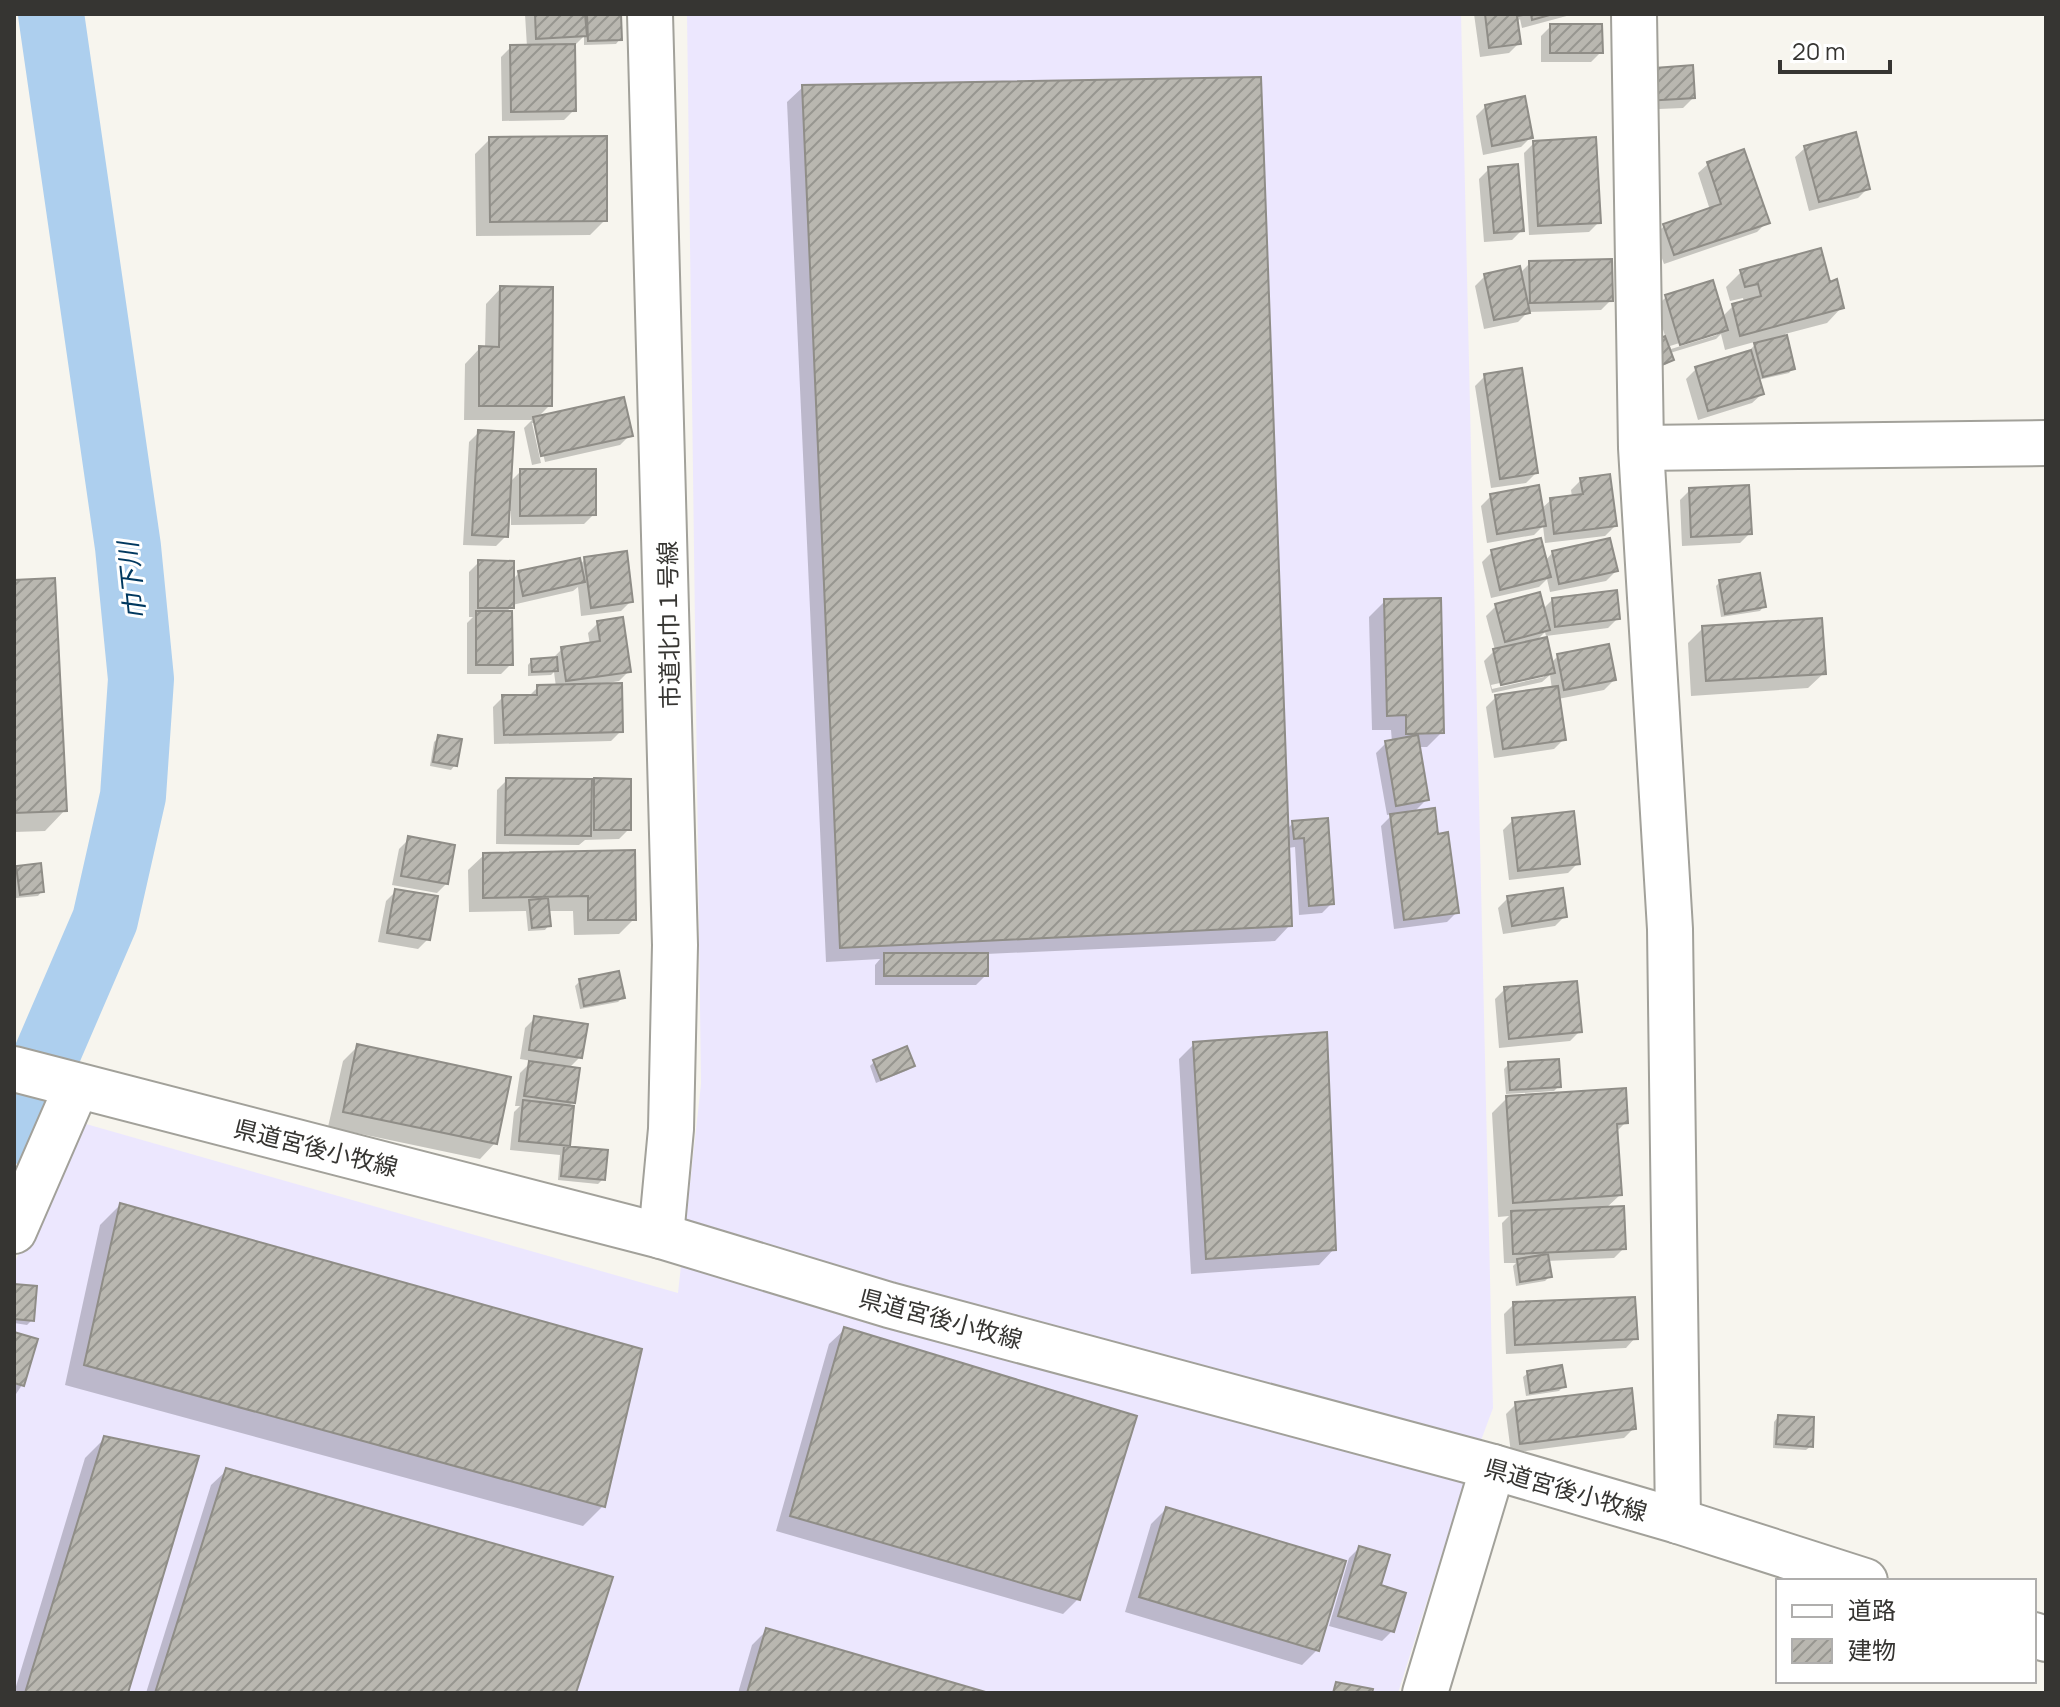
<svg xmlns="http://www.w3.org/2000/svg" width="2060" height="1707" font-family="Manrope,'Noto Sans JP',sans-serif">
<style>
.industrial{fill:#ece7fe}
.shadow{fill:#0003;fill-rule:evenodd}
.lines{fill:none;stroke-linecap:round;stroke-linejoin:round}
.river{stroke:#adcfee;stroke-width:66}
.building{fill:url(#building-hatch);stroke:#8f8d87;stroke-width:2}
.minor-casing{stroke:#a2a19a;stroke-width:48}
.major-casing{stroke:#a2a19a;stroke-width:48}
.minor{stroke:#fff;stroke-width:44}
.major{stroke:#fff;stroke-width:44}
.labels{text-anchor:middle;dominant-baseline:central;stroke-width:6;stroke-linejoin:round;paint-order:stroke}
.street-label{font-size:24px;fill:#363532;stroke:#fff}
.water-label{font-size:26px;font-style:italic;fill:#00385f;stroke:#fff}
</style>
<defs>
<pattern id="building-hatch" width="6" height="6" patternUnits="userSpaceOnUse" patternTransform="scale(2)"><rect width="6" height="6" fill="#b9b7b0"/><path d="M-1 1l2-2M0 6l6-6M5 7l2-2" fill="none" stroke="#979690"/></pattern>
</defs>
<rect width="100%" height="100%" fill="#f7f5ee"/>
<path class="industrial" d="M687,14h774l32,1394 -34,92 -61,193h-1384v-429l65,-142 599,171 23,-209z"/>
<path class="shadow" d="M525,14h94l1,25 -4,5 -32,1v-9l-9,9 -1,65 -10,10 -62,1 -1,-64 10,-10h16z
M1474,14h100l-52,14 -2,-9 -4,4 3,20 -10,10 -29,4z
M1551,26l50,26 -10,10h-50v-26z
M1643,71l50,27 -10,10 -48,2z
M803,87l484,742 6,-6 33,-3 6,83 -10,10 -23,2 -4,-68 -7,1 2,77 -15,16 -289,13v21l-10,10h-101v-20l5,-6 -54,3 -39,-860z
M1486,106l45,31 -10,10 -38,8 -7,-39z
M490,139l115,81 -15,15 -114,1 -1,-82z
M1534,143l65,79 -10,10 -60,3 -5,-82z
M1805,148l63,40 -10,10 -49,13 -14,-54z
M1708,164l59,58 -10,10 -93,32 -10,-28 10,-10 46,-16 -12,-37z
M1489,169l33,61 -10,10 -28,2 -5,-63z
M1530,263l81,37 -10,10 -73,2 -10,10 -34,7 -9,-43 10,-10 35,-3z
M1741,272l88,12 13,23 -15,16 -42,11 8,34 -4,5 -31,7 4,14 -10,9 -54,17 -12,-41 10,-10 55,-17v-3l7,-8 -33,9 -4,-16 -5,5 -46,14 2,6 -5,5 -20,8 19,-33 -10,-32 10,-10 56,20 11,-11 11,-3 -1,-5 -13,3 -4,-14zM1717,331v4l-46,14 -1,-3z
M501,288l49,117 -13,13 93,17 -10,10 -75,17 -9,-39h-4l9,40 -9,2 -8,-37 8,-8h-68l1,-56 15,-16h5l1,-44z
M1485,376l51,97 -10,10 -35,5 -16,-102z
M479,432l30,51 12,-12 73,43 -10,10 -73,1v-14l-4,-1 -1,26 -10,10 -33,-1 6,-103z
M1581,480l34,46 -10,10 -60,7 -2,-17 -9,9 -47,8 -6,-37 10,-10 50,13 10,-9 21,-3 -1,-7z
M1690,490l60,43 -10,10 -58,3 -2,-46z
M1492,552l53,9 8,-9 63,19 -10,10 -56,11 -3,-13 -8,8 -48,11 -9,-36z
M585,559l46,42 -10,10 -40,5 -3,-29 -5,4 -61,14 -6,8 5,51 -10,10h-34v-51l6,-6h-4v-45l10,-10 33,18 7,-7 61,-8z
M14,582l51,228 -20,21 -31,1z
M1720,582l44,24 -4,5 -39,6 -5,-31z
M1552,600l66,18 -10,10 -62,8 -1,-4 -10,10 16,21 7,-7 56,24 -10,10 -46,9 6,40 -10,10 -60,9 -8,-51 10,-10 56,-8 -2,-14 -8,7 -50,11 -8,-32 11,-11 -9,-34 10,-10 46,4zM1544,673v4l-52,12 -1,-4z
M1385,601l57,131 -15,15h-9l9,52 -14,14 44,99 -10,10 -53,7 -13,-103 12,-12 -6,1 -11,-62 10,-10 6,-1 -1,-12h-19l-3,-113z
M598,623l31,48 -10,10 -11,2 13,48 -10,10 -117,3 -1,-37 10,-10h25l10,-10h18l-2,-15 -3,3 -23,1v-11l4,-5h19l11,-11 28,-4 -2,-12z
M1703,628l121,45 -16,15 -117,8 -3,-53z
M439,737l16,28 -4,5 -21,-4 4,-24z
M507,780l83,6 5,-6 34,49 -10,10 -34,1 -6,5 -83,-1 1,-54z
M1513,820l65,43 -10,10 -59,7 -6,-50z
M409,839l38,44 -10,10 -45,-8 7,-36z
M633,852l1,67 -15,15 -45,1 -1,-24h-25l1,14 -4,5 -17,1 -2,-20 -57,1 -1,-42 16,-15z
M17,868l25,23 -4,5 -22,2 -2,-28z
M396,891l32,48 -10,10 -40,-7 8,-41z
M1508,898l57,18 -10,10 -52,8 -5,-26z
M580,981l43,16 -5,5 -38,7 -5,-23z
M1505,989l75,42 -10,10 -71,7 -4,-49z
M535,1018l45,39 -11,11 4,34 -5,5v38l-3,4 38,30 -5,5 -40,-4 2,-25 -50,-5 4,-38 6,-6h-5l5,-33 12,-12 -12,-2 5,-31z
M1194,1044l140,205 -15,16 -128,9 -12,-215z
M358,1046l137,97 -15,16 -152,-32 15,-66z
M874,1062l39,3 -5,5 -32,13 -6,-17z
M1509,1064l50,22 -5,5 -48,3 -2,-25z
M1507,1098l119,24 -11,11 5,62 -15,14 19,39 -10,10 -67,3 3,15 -5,5 -29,5 -3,-20 3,-3h-12l-2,-40 7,-7 -11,1 -6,-104z
M120,1205l483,301 -20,20 -518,-141 35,-160z
M14,1286l18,34 -5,5 -13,-2z
M1514,1304l121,34 -9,10 -120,6 -2,-40z
M845,1329l233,270 -15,15 -287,-83 53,-187z
M14,1334l8,51 -8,12z
M1528,1373l35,14 -4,4 -33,5 -3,-19z
M1516,1404l118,24 -10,10 -113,15 -5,-39z
M1778,1417l33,29 -5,4 -33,-2 1,-26z
M105,1438l21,255h-112l71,-235z
M227,1470l347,223h-428l65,-208z
M1166,1509l151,141 -15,15 -177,-53 26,-88z
M1359,1548l19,39 14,44 -10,10 -53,-15 20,-68z
M767,1630l215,63h-244l14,-48z"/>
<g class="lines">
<path class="river" d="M14,1131l91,-211 28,-124 8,-117 -13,-132 -77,-533"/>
</g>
<path class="building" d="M535,14h50l2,22 -51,3z
M587,14h34l1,26 -34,1z
M1485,14h43l-11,2 4,28 -32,4z
M1531,14h22l-21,6z
M1550,24h52l1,29h-53z
M575,44l1,67 -65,1 -1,-67z
M1693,65l2,33 -50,3 -3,-32z
M1261,77l31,849 -452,22 -38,-863z
M1525,96l8,42 -41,8 -7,-41z
M1856,132l14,57 -51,13 -15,-56z
M607,136v85l-117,1 -1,-85z
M1596,137l5,86 -63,3 -5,-85z
M1744,149l26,74 -96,32 -11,-31 58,-20 -14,-42z
M1518,164l6,67 -30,2 -6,-66z
M1821,248l9,34 7,-3 7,29 -104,28 -8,-32 29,-8 -3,-12 -13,3 -5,-17z
M1612,259l1,42 -83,2 -1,-42z
M1520,266l10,47 -36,7 -10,-46z
M1713,280l15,50 -48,15 -15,-50z
M500,286l53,1 -1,119h-73v-60l20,1z
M1787,335l8,34 -32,8 -9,-34z
M1665,336l9,24 -22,9 -9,-23z
M1751,350l13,44 -56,17 -13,-44z
M1522,368l16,105 -38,6 -16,-105z
M624,397l9,39 -92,20 -8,-39z
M478,430l36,2 -6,105 -36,-2z
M520,469h76v46l-76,1z
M1610,474l7,52 -63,8 -4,-36 33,-4 -3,-16z
M1539,485l7,41 -49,8 -7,-40z
M1749,485l3,49 -61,3 -2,-49z
M1541,538l10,39 -51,13 -9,-40z
M1610,538l8,33 -59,13 -7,-33z
M627,551l6,51 -42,6 -7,-51z
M580,558l5,24 -62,14 -5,-25z
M478,560l36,1v47h-36z
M1760,573l6,34 -41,7 -6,-34z
M55,578l12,233 -53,2v-233z
M1617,590l3,29 -65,8 -3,-29z
M1540,592l10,38 -45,12 -10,-38z
M1441,598l3,135 -38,1v-19l-19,1 -3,-117z
M476,611h36l1,54h-37z
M623,617l8,55 -65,9 -5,-34 39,-6 -3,-20z
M1822,618l4,56 -120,7 -4,-55z
M1547,637l8,36 -54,12 -8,-36z
M1609,644l7,36 -52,10 -7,-36z
M557,657l1,14 -26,1 -1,-13z
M622,683l1,49 -119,3 -2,-40h35v-10z
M1558,686l8,54 -63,9 -8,-54z
M438,735l24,4 -5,27 -24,-4z
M1418,735l11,65 -33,6 -11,-65z
M506,778l86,1 -1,57 -86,-1z
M594,778l37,1v51h-37z
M1435,808l3,26 10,-2 11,81 -55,7 -14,-106z
M1574,811l6,53 -62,7 -6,-53z
M1328,818l6,86 -25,2 -5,-68 -10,1 -2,-18z
M408,836l47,9 -7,39 -47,-8z
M635,850l1,70h-48v-24l-105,2v-45z
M41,863l3,29 -24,3 -4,-29z
M1563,888l4,29 -55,9 -5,-30z
M395,889l43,7 -8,44 -43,-7z
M548,898l3,28 -19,2 -3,-28z
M884,953h104v23h-104z
M619,971l6,27 -41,8 -5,-27z
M1577,981l5,51 -73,7 -5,-52z
M534,1016l54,8 -6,34 -53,-8z
M1327,1032l9,218 -130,9 -13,-217z
M357,1044l154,33 -14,67 -154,-32z
M907,1046l8,20 -34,14 -8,-20z
M1559,1059l2,28 -51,3 -2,-28z
M529,1061l51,7 -5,35 -51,-7z
M1626,1088l2,35 -11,1 5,71 -109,8 -7,-107z
M523,1100l51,6 -4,40 -51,-5z
M564,1146l44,4 -3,30 -44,-4z
M120,1203l522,146 -37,158 -521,-142z
M1624,1206l2,43 -113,5 -2,-43z
M1548,1254l4,23 -32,5 -3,-23z
M14,1284l23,2 -3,35 -20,-2z
M1635,1297l3,42 -123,6 -2,-43z
M844,1327l293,89 -57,184 -290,-84z
M14,1332l24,7 -14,47 -10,-3z
M1562,1365l4,22 -36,6 -3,-22z
M1632,1388l4,41 -116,15 -5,-42z
M1778,1415l36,2 -1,30 -37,-3z
M104,1436l95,20 -71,237h-103z
M226,1468l387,109 -37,116h-421z
M1166,1507l180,54 -27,90 -180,-54z
M1359,1546l31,9 -9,30 25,8 -12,39 -56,-16z
M766,1628l223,65h-242z
M1336,1682l37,7 -1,4h-39z"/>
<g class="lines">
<g class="minor-casing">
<path id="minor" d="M650,14l25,931 -4,184 -10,107
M1634,14l7,434 29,481 8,592
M1641,448l405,-5
M14,1231l63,-145
M1425,1693l68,-226"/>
</g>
<g class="major-casing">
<path id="major" d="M14,1069l647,167 228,69 604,162 185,54 187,60
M2034,1635l12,4"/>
</g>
<use href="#minor" class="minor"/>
<use href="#major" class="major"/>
</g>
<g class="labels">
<g class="street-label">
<text transform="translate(668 625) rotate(-91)">市道北巾１号線</text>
<text transform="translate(316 1147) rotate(14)">県道宮後小牧線</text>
<text transform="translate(941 1318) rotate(15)">県道宮後小牧線</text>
<text transform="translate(1566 1489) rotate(16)">県道宮後小牧線</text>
</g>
<g class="water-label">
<text transform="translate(131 581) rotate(-96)">巾下川</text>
</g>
</g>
<rect width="2060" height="1707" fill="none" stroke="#363532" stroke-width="32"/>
<rect x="1776" y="1579" width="260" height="104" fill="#ffffff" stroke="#afaead" stroke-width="2"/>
<rect x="1792" y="1605" width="40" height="12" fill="#ffffff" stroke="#afaead" stroke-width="2"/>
<text x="1848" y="1619" font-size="24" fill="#363532">道路</text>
<rect x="1792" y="1639" width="40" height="24" fill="url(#building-hatch)" stroke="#afaead" stroke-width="2"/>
<text x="1848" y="1659" font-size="24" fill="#363532">建物</text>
<path d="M1780 60v12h110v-12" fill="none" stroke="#363532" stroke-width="4"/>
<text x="1792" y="60" font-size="24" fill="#363532" stroke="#ffffff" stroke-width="6" paint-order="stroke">20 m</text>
</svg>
